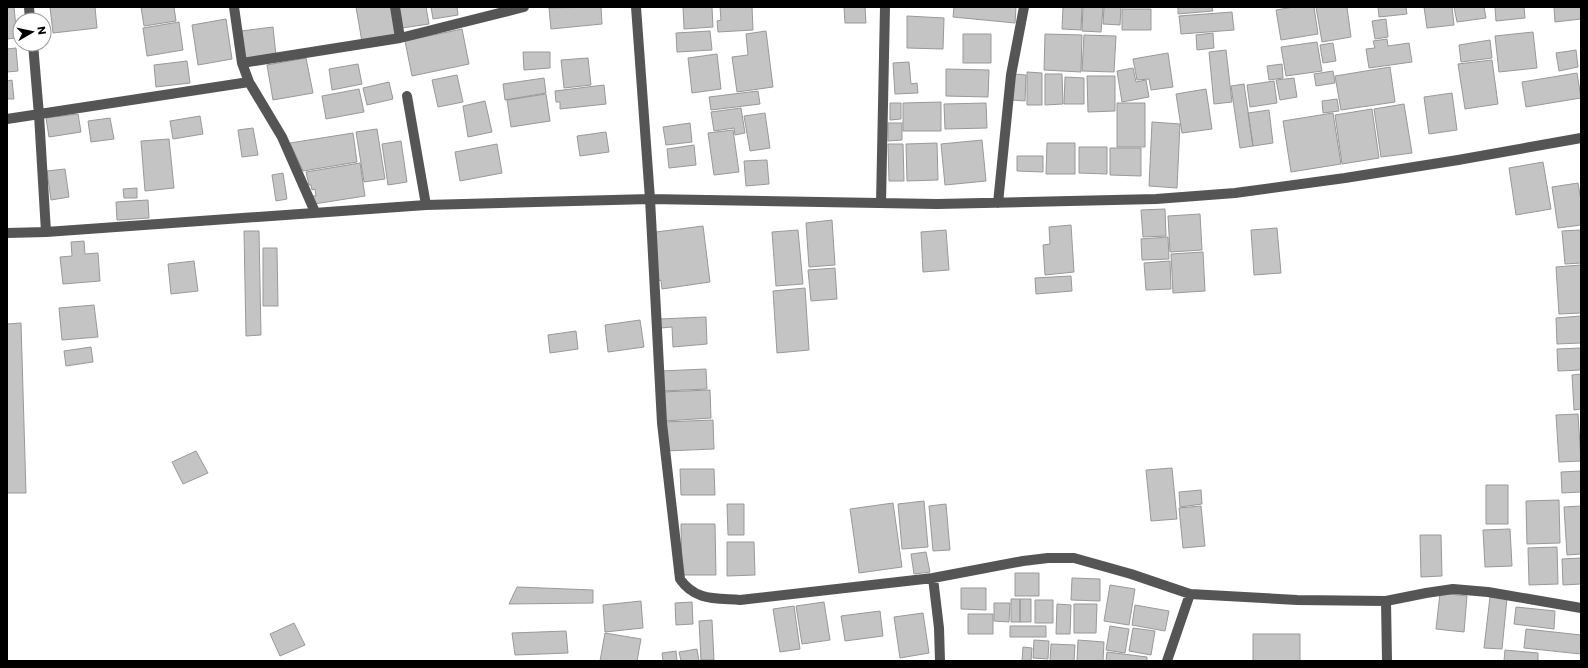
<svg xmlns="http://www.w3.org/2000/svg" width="1588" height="668" font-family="Poppins,sans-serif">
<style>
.building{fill:#c4c4c4;stroke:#999}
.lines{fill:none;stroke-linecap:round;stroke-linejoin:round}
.minor{stroke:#555;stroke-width:10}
</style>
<rect width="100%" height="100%" fill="#fff"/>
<path class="building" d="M14,7l3,31 -10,1v-31z
M50,7h45l2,21 -44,5z
M141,7h33l2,14 -32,5z
M356,7h37l5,29 -36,6z
M399,7h27l3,17 -27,4z
M431,7h26l1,8 -25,4z
M601,7l1,17 -51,5 -2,-21z
M683,7h29l1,20 -29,2z
M720,7h32l1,23 -35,2 -1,-11 4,-1z
M844,7h21l1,16h-21z
M954,7h62l-1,16 -62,-6z
M1063,7h19l-1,23 -19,-1z
M1083,7h20l-2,25 -19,-1z
M1104,7h17l-1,18 -17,-1z
M1178,7h34l1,4 -35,3z
M1294,7h20l4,27 -37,6 -5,-30z
M1316,7h31l4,30 -29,5z
M1378,7h28l1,7 -28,3z
M1424,7h28l2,18 -27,3z
M1454,7h30l2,11 -29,4z
M1495,7h29l1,11 -29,3z
M1554,7h27v12l-26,3z
M1122,9h29v21h-29z
M1232,12l2,18 -53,4 -2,-18z
M907,16l37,2 -1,31 -36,-1z
M226,19l6,40 -34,6 -6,-40z
M1386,19l2,18 -13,2 -3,-18z
M179,22l4,28 -36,6 -4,-28z
M273,27l3,29 -32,3 -3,-28z
M462,29l7,35 -57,12 -7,-35z
M710,31l2,19 -35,2 -1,-19z
M766,31l7,56 -36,5 -5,-35 16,-2 -2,-21z
M1533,32l4,36 -38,4 -4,-36z
M1213,33l1,15 -17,2 -1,-15z
M963,34h28v29h-28z
M1045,34l37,1 -1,37 -37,-2z
M1084,35l32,1 -2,36 -32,-1z
M1387,39l1,7 21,-3 3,19 -43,6 -3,-19 9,-1 -2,-7z
M1490,40l2,18 -31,4 -2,-17z
M1317,42l5,29 -36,5 -5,-29z
M1333,43l3,18 -13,2 -3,-18z
M16,48l2,23 -11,1v-23z
M1226,50l6,52 -18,2 -5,-52z
M1576,50l2,17 -19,4 -3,-18z
M523,52h27v16l-26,2z
M1168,53l5,34 -22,3 -2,-11 -12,1 -4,-21z
M717,54l4,35 -29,4 -4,-35z
M306,58l7,35 -40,7 -6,-35z
M588,58l3,27 -27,3 -3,-28z
M1492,60l6,44 -33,5 -7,-45z
M187,61l3,22 -34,4 -2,-22z
M909,62l2,22 6,-1 1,10 -23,1 -2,-31z
M358,64l4,20 -30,6 -3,-21z
M1282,64l1,14 -14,2 -2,-14z
M1390,67l5,35 -54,8 -6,-34z
M1133,68l3,14 10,-2 3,17 -27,5 -5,-31z
M946,69l43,1 -1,27 -42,-1z
M1333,71l2,12 -19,3 -2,-12z
M1027,72l15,1v32h-15z
M1577,73l4,25 -55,9 -4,-25z
M1014,74l12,1 -1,26 -13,-1z
M1045,74h17l1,30 -18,1z
M457,75l6,27 -25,5 -6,-27z
M1087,76h28v35l-27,1z
M1065,77l19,1v26h-20z
M544,78l2,15 -41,7 -2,-16z
M1294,78l3,19 -17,3 -4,-20z
M12,80l2,19h-7v-18z
M1274,81l3,22 -27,4 -3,-22z
M389,82l4,17 -26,6 -4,-17z
M1244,84l9,62 -13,2 -9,-62z
M604,85l2,19 -46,5v-7h-4l-1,-11z
M359,89l5,23 -38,7 -4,-23z
M1206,89l6,40 -30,4 -6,-39z
M758,91l2,13 -49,6 -2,-13z
M1452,93l5,37 -28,4 -5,-37z
M546,94l4,27 -39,6 -4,-27z
M1337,99l2,12 -16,2 -1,-12z
M485,101l7,31 -24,5 -5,-31z
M941,102v29h-38v-28z
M890,103h11v16l-11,1z
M986,103l1,25 -42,1 -1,-25z
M1117,103h28v44h-28z
M1404,104l8,49 -31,4 -7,-48z
M741,108l4,25 -10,2 -1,-7 -20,3 -3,-19z
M1372,109l7,49 -37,6 -7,-49z
M1269,110l4,33 -20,3 -5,-33z
M765,113l5,35 -20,3 -6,-35z
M1333,113l8,51 -50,8 -8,-51z
M78,114l3,18 -32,5 -3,-19z
M200,116l3,18 -30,5 -3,-18z
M110,118l4,21 -23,3 -3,-21z
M1152,122l28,2 -3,64 -28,-2z
M690,123l2,19 -26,3 -3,-18z
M888,123h14v17l-14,1z
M253,128l5,27 -16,2 -4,-27z
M377,129l8,50 -21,3 -8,-50z
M733,130l6,42 -25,3 -6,-42z
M606,132l3,20 -29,4 -3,-20z
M353,133l4,29 -54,9 -13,-28z
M169,139l5,49 -29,3 -4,-50z
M982,140l4,41 -41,4 -4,-41z
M401,141l6,41 -19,3 -6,-41z
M937,143l1,37 -31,1 -1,-37z
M1047,143h28v31h-29z
M497,144l5,29 -42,8 -5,-29z
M888,144h15l1,37h-15z
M694,145l2,20 -27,3 -2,-19z
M1079,147h28v27l-28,-1z
M1110,148h31v28l-31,-1z
M1017,156h26v16l-26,-1z
M767,160l2,24 -23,2 -2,-25z
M1543,162l8,47 -35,6 -7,-47z
M360,163l5,33 -51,8 -1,-8h3l-1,-7 -3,1 -1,-5h-2l-3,-13z
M65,169l4,28 -18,3 -4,-29z
M283,173l4,26 -11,2 -4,-26z
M1578,183l3,18v24l-23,3 -6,-41z
M137,188v10h-13l-1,-9z
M148,200l1,18 -32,2 -1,-18z
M1165,209l1,27 -23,1 -2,-27z
M1200,214l2,36 -32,2 -2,-36z
M832,220l3,45 -26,2 -3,-44z
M1071,225l3,47 -29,3 -2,-30 7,-1 -1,-17z
M703,226l7,56 -48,7 -1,-9 -3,1 -2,-49z
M1277,228l4,45 -27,2 -3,-45z
M798,230l5,54 -27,2 -4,-54z
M946,230l3,40 -26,2 -2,-40z
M1581,230v33l-16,1 -3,-33z
M244,231h15l2,104 -15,1z
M1168,237l1,22 -27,1 -1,-21z
M84,241l1,13 13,-1 2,28 -37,3 -3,-27 12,-1 -1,-14z
M263,248h14l1,58h-15z
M1203,252l2,39 -32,2 -2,-39z
M194,261l4,30 -27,3 -3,-30z
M1170,261l1,28 -25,1 -2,-27z
M1581,265v48l-22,1 -3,-47z
M835,268l2,31 -26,2 -3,-31z
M1071,276l1,15 -36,3 -1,-16z
M805,288l4,62 -32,3 -4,-62z
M94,305l4,32 -36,3 -3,-32z
M1581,316v27l-24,1 -1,-26z
M706,317l1,27 -34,3 -1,-20 -11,1 -1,-9z
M640,320l4,27 -36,5 -3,-27z
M21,323l5,170h-19v-169z
M576,331l2,18 -28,4 -2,-18z
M91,347l2,15 -27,4 -2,-15z
M1581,348v22l-23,1 -1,-22z
M706,369l1,20 -45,2 -1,-20z
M1581,374v35l-7,1 -2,-35z
M710,390l1,28 -47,3 -2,-29z
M1578,414l3,47 -22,1 -3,-47z
M713,420l1,29 -49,2 -1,-29z
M196,451l12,22 -25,11 -11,-22z
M1172,468l5,51 -26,2 -5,-51z
M680,469h34l1,26h-34z
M1581,471v21l-19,1 -1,-21z
M1486,485h22v39h-22z
M1201,490l1,14 -22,3 -1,-15z
M1559,500l1,43 -33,1 -1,-43z
M924,501l4,46 -26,2 -4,-45z
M893,503l9,64 -43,6 -9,-64z
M727,504h17v31h-16z
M946,504l4,46 -17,1 -4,-45z
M1201,506l4,40 -22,2 -4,-40z
M1581,506v48l-14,1 -3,-48z
M681,524h34l1,51h-34z
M1510,529l2,37 -27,1 -2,-37z
M1420,535h21l1,41 -21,1z
M727,542h27l1,33 -28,1z
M1557,547l1,37 -29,1 -1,-37z
M926,552l4,20 -16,2 -3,-20z
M1581,558v26l-18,1 -1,-26z
M1015,573h24v23h-24z
M1072,578l28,1v22l-29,-1z
M1110,585l25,4 -6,36 -25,-4z
M517,587l76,3v13l-84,1z
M961,588h25v22l-25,-1z
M1440,593l27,3 -3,36 -28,-3z
M1490,597l17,1 -5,51 -18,-1z
M1011,599h9v23h-9z
M1020,599h11v23h-11z
M1035,600h18v23h-18z
M641,601l2,27 -38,4 -2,-27z
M692,602l1,22 -17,1 -1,-22z
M824,602l6,38 -28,4 -6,-38z
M994,603h16l-1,19 -15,-1z
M1057,604l14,1 -1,29h-14z
M1074,604h23l-1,29h-22z
M1135,605l34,6 -4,20 -33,-6z
M794,606l6,43 -20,3 -7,-43z
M1516,607l39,4 -1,18 -40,-5z
M880,611l3,25 -38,5 -4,-25z
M923,613l6,40 -29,5 -6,-41z
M968,614h25v20h-25z
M712,620l2,40h-13l-2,-39z
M294,623l11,22 -25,11 -10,-22z
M1010,626h36v11h-36z
M1110,626l19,3 -4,24 -19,-3z
M1133,628l22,3 -4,24 -22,-4z
M1526,629l55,6v19l-57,-6z
M566,631l2,22 -53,2 -3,-22z
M605,633l36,6 -4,22h-37z
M1253,634h47v27h-47z
M1034,640l15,1 -1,18 -15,-1z
M1078,640l26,2 -1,19h-26z
M1051,644l24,1 -1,16h-24z
M1023,647l9,1 -1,13h-9z
M697,649l2,12h-18l-2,-9z
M1505,650l33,3v8h-34z
M676,651l1,10h-14l-1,-8z
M1107,652l40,5v4h-41z"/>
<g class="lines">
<path class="minor" d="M29,7l1,13
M234,7l8,56 7,19 33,55 33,75
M395,7l5,31
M636,7l14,192 12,224 18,156c15,22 36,19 60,21l193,-22 90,-17 25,-3h26l57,16 59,20 107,6 89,1 40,-8 27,-4 35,3 93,16
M33,44l6,71 7,117
M242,63l158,-25 124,-31
M407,96l19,109
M7,119l242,-37
M881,203l4,-196
M998,203l13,-128 13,-68
M7,233l39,-1 380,-27 224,-6 287,5 219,-5 79,-6 110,-15 113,-18 123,-22
M933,578l6,50 1,33
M1386,601l1,60
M1167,661l23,-67"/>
</g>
<rect width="1588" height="668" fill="none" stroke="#000000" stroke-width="16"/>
<g transform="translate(32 32) rotate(81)"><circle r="19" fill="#ffffff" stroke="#999999"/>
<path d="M0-3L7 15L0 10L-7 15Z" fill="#000000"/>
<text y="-6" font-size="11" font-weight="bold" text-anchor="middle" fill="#000000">N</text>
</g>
</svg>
